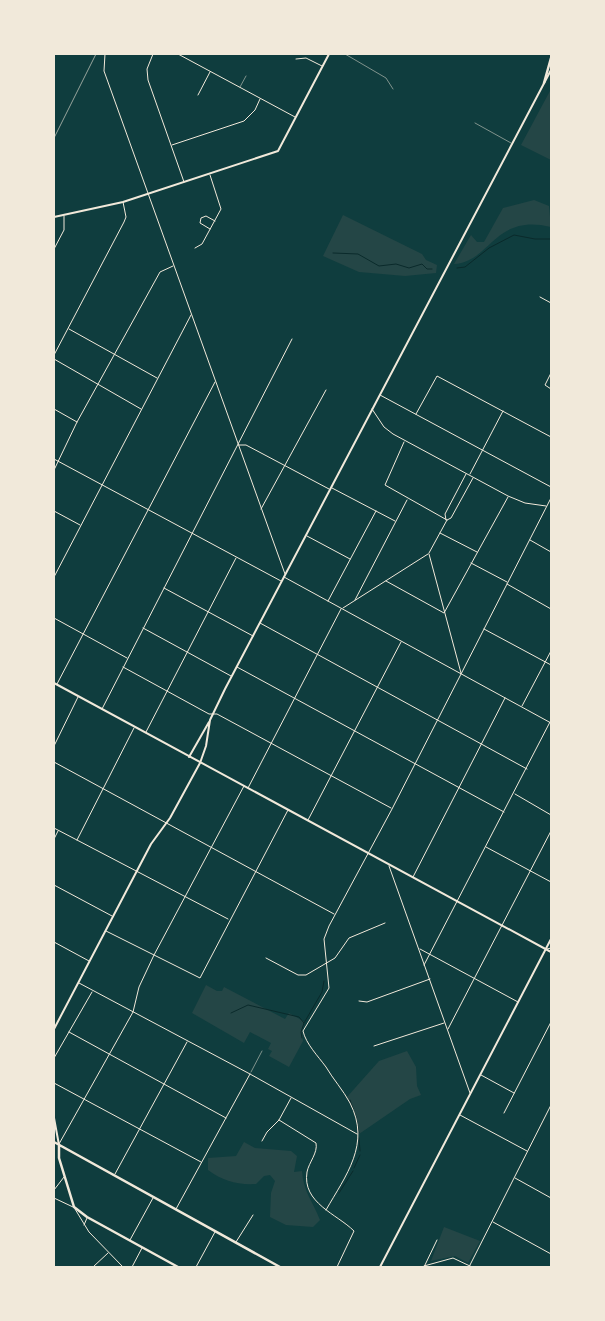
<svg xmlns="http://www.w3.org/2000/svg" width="605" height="1321" font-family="Mulish,sans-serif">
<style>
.green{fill:#244646}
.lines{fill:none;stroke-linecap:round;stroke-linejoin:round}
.stream{stroke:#0a2a2b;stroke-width:1}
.service{stroke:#f1e9da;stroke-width:0.5}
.minor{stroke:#f1e9da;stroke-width:1}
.tertiary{stroke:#f1e9da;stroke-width:2}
.secondary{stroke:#f1e9da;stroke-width:2}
.primary{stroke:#f1e9da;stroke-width:2.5}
.rail{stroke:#97a49c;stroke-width:1}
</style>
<rect width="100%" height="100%" fill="#0f3d3e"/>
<path class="green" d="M551,89v71l-30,-15z
M534,200l15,6 2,21c-57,-14 -60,35 -97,37l17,-29 6,7h7l19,-34z
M343,215l79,39 4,6 11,5 -1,8 -31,3 -46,-4 -36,-16z
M206,985l11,6h5l2,-4 61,32 4,-6 16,9 -3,9 1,10 -14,26 -20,-11 3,-5 -4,-2 3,-6 -21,-11 -6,11 -52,-30z
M407,1051l9,16 1,19 4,9 -11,4 -51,35 -3,-18 -9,-19 32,-36z
M244,1142l11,6 36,3 6,5 -3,16 8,-1c1,20 11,31 18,49l-7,7 -27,-2 -16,-8 1,-24 4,-12 -5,-6 -6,1 -8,8c-19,1 -33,-3 -48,-14v-12l28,-2z
M444,1227l36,14 -12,22 -13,-7 -24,5z"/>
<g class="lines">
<path class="stream" d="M333,253l25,1 21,12 17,-2 13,4 13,-4 5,5h5
M457,268l8,-1 24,-19 25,-13 21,4h16
M231,1013l17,-8 51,12 5,6 -3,9 1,6
M304,1023l18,-31 2,-11
M350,1100l6,17 3,16
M359,1138l1,13
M354,1168l6,-13
M339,1193l14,-22"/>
<path class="service" d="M345,54l41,24 7,11
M240,87l6,-11
M475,123l36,20
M251,1072l11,-21"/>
<path class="minor" d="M105,54l-1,17 181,503
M153,54l-6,15 1,11 36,102
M178,54l117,63
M296,59l10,-1 16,8
M198,95l12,-23
M172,145l72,-24 11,-11 5,-11
M210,229l-10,-6 1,-5 5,-2 9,5
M195,248l7,-4 19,-35 -11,-34
M54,249l10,-19v-14
M540,297l11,6
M69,329l88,49
M54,355l70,-133 2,-5 -3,-15
M54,359l87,50
M551,373l-6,12 6,4
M380,395l171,92
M54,409l23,13
M372,409l12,18 9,7 115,62 17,7 21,3
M416,414l21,-38 114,61
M404,442l-19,43 62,35
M239,445h7l83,44
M54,459l227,122
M54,470l23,-48 83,-150 13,-6
M470,474l33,-63
M332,488l63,33
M261,509l65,-119
M54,511l26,14
M446,520l-1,-6 21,-40
M440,533l37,19
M307,536l43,23
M530,540l21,12
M429,553l18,-33 4,-2 22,-40
M429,554l32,119
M471,563l36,19
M54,577l137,-262
M284,577l267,146
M386,581l58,32 64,-116
M507,584l44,25
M164,588l89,48
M355,600l52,-100
M328,601l48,-90
M343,608l85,-54
M54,618l73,40
M260,623l267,146
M143,628l88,48
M484,629l67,36
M123,667l86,47h8l174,94
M237,667l267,145
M57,684l158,-302
M522,706l29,-55
M102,709l190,-370
M146,732l90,-174
M54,746l24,-49
M54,762l280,152
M248,788l93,-179
M515,794l36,21
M308,820l93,-178
M54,828l174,91
M54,839l4,-8
M77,840l57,-112
M486,847l65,35
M389,866l81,227
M413,877l92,-179
M54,885l58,31
M106,931l94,47 88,-168
M54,942l35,19
M420,949l98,53
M547,949l4,-1
M266,958l32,17h8l29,-17 14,-20 36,-15
M424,965l126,-243
M79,983l171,91 107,60
M359,1001l8,1 63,-23
M448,1029l103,-198
M69,1032l157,86
M374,1046l70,-23
M54,1058l38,-66
M481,1075l33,18
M54,1083l147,79
M504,1113l47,-91
M460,1115l67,36
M279,1120l37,23c2,10 -7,19 -9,29 -5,31 30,42 47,59l-17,36
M262,1141l5,-9 12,-12 12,-22
M59,1144l74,-132 6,-25 15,-32 90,-169
M115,1174l72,-132
M515,1178l36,20
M54,1190l10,-13
M54,1198l19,9
M75,1209l14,23 34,35
M176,1209l74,-135
M326,1210c20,-35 45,-66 24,-107 -7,-13 -17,-24 -24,-36 -8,-11 -20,-23 -23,-36l26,-43 -5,-49 5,-13 63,-117 159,-311
M493,1222l58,32
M84,1225l3,-7
M130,1240l23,-42
M236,1242l17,-27
M424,1266l29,-8 19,9
M93,1267l15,-14
M132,1267l10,-19
M196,1267l19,-35
M424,1267l13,-27
M469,1267l82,-162"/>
<path class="tertiary" d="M54,217l69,-15 155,-51 51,-97
M54,683l497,269
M380,1267l171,-328"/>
<path class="secondary" d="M189,757l20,-35
M54,1029l97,-185 19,-26 30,-55 6,-17 4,-26 15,-31 326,-619
M54,1118l5,27"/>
<path class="primary" d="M544,83l7,-25
M54,1142l226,125
M59,1145v13l15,49 13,10 91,50"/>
<path class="rail" d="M54,138l42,-84"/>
</g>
<rect width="605" height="1321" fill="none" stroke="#f1e9da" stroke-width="110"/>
</svg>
